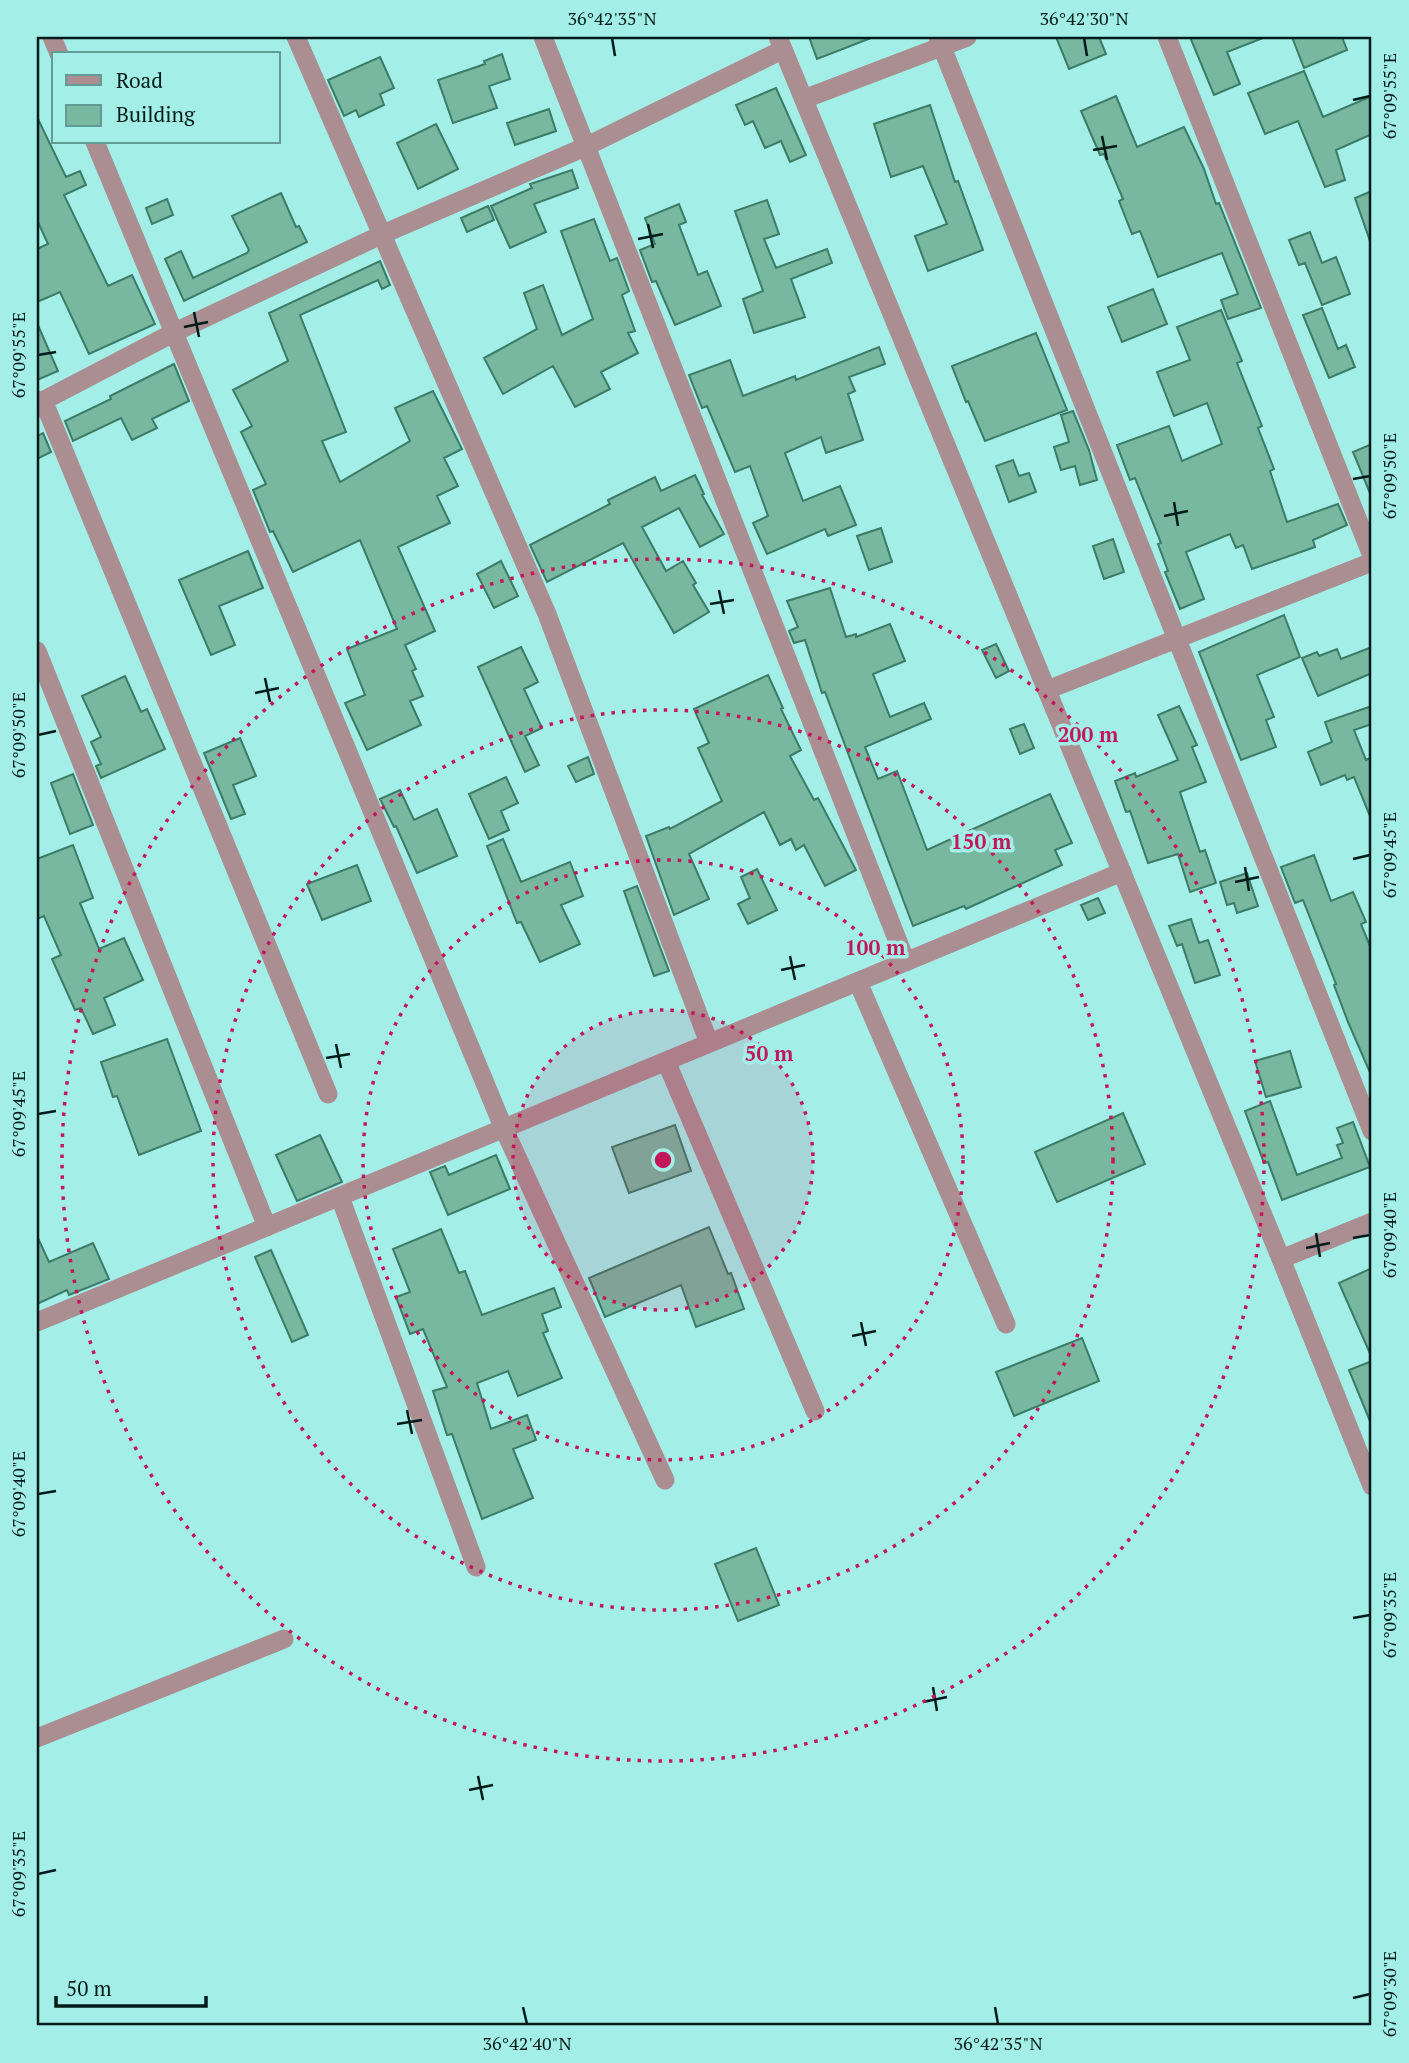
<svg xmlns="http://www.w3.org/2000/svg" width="1409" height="2063" font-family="'PT Serif',serif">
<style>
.building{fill:#78b7a0;stroke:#3c7b66;stroke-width:2}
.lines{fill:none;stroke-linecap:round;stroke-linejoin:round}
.minor{stroke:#aa8e92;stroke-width:19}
.tertiary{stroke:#aa8e92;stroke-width:19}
.ticks{fill:none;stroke:#001c1a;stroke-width:2.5}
.ring{fill:none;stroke:#c2185b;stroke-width:3.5;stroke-dasharray:3.5 7}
.centre{fill:#c2185b;stroke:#a3eee7;stroke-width:3.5}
.ring-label{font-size:21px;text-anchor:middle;font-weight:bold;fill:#c2185b;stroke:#a3eee7;stroke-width:7;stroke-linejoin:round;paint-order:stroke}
.neatline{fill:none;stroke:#001c1a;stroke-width:2.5}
.ticks-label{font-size:18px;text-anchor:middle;fill:#001c1a}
</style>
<rect width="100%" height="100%" fill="#a3eee7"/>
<path class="building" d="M809,37h62v1l-54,21z
M1056,37h43l7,17 -37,15z
M1190,37h73v1l-36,14 13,32 -26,11z
M1292,37h50l5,13 -43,18z
M502,54l8,25 -21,7 8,22 -44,15 -15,-43 47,-16 -1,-3z
M380,57l14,31 -14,6 4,11 -25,12 -3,-7 -12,6 -16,-36z
M1304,71l19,46 49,-21v38l-36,16 9,30 -20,7 -27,-66 -33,13 -17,-41z
M776,88l30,67 -16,7 -9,-21 -16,7 -12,-27 -8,4 -9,-20z
M1116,96l21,51 47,-20 20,42 12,35 3,-1 42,105 -33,11 -7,-19 17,-6 -16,-41 -64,24 -18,-46 -8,3 -13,-33 4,-2 -19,-45 -4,1 -19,-44z
M930,105l25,77 3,-1 25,69 -55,21 -13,-35 32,-12 -24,-58 -32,11 -17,-53z
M549,109l7,22 -41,14 -8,-22z
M37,117l29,60 14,-6 6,14 -22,10 44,91 24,-11 23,49 -66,30 -29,-62 -23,10v-53l11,-5 -11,-24z
M436,124l22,45 -40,20 -21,-46z
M572,170l6,18 -44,16 12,28 -36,16 -19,-42 41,-18 -2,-4z
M1372,191v49l-2,1 -15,-43z
M281,193l15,34 3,-1 8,16 -123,59 -19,-42 16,-8 12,27 54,-25 2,-3 -17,-34z
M167,199l6,16 -21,9 -6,-16z
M767,200l12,34 -15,5 12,29 51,-19 5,14 -41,16 14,38 -51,16 -11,-34 20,-8 -28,-80z
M679,204l7,18 -7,3 19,50 9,-4 14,35 -46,19 -19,-44 -4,1 -12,-32 15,-6 -10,-26z
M488,206l6,14 -27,12 -6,-14z
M594,219l16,42 7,-3 12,33 -7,4 13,36 -7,2 10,20 -37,19 9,17 -35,18 -22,-41 -50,28 -19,-36 53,-29 -13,-36 19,-8 19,50 31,-16 -32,-88z
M1310,232l12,31 14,-6 14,37 -28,11 -17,-42 -6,2 -10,-25z
M380,261l10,24 -8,4 -4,-9 -78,35 46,117 -24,9 18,41 70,-41 -15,-33 38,-17 29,58 -18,9 14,28 -21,10 13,27 -52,24 37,84 -30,14 11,24 -4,2 11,25 -13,5 11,24 -54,25 -22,-47 20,-8 -18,-46 50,-20 -37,-89 -67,32 -20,-41 -3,1 -17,-42 13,-6 -25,-52 11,-6 -19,-36 55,-29 -19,-48z
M1153,289l14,35 -45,18 -14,-35z
M1322,308l16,41 8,-4 9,22 -26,11 -26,-63z
M1221,310l21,51 -5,2 25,63 -4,2 16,41 -4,2 17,51 51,-18 9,21 -34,15 2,7 -63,22 -9,-24 -7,3 -6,-14 -44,18 18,47 -24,10 -15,-37 3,-1 -10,-27 3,-1 -26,-65 -5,2 -13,-35 52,-19 13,35 40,-17 -15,-41 -33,13 -17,-44 33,-12 -13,-33z
M37,323l21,48 -21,9z
M1036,333l31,77 -82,31 -17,-40 -2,1 -14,-36z
M879,347l6,17 -36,13 6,14 -7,3 15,46 -37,13 -5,-16 -36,16 18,48 37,-15 16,39 -28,11 -3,-7 -58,25 -14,-31 15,-7 -18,-50 -15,6 -28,-66 -5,2 -13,-33 41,-15 13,36 52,-20 1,4z
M174,364l15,37 -37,18 5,9 -25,12 -11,-22 -48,23 -8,-20 46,-22 -1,-3z
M1073,411l16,39 8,30 -17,5 -5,-19 -14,4 -7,-23 15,-5 -8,-27z
M43,433l8,19 -14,7v-23z
M1372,444v54l-19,-46z
M1013,460l6,16 10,-3 7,19 -27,10 -13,-36z
M695,475l9,19 -2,1 22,39 -24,13 -21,-39 -37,19 24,44 17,-10 13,22 -3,2 16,27 -35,21 -51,-90 -76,39 -17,-37 80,-41 -2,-4 47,-23 6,14z
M881,528l11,34 -23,8 -12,-34z
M1113,539l11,33 -20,7 -11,-33z
M248,551l15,37 -44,18 16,39 -24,10 -32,-75z
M501,561l17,35 -24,12 -17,-34z
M830,588l16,49 10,-3v3l34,-13 15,37 -32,13 17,43 34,-14 7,16 -66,28 13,32 19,-8 30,79 123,-56 22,49 -17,7 7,15 -96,44 -2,-3 -51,20 -88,-234 -3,1 -17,-53 -11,3 -5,-12 9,-4 -11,-26z
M1284,615l16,42 -43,18 17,42 -8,3 10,27 -35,13 -42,-108z
M996,644l13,27 -13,7 -14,-28z
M521,647l17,35 -14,7 18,39 -17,8 14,29 -14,7 -47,-105z
M1372,647v26l-54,23 -16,-38 15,-6 2,4 18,-7 4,10z
M768,675l15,33 -2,1 20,41 -11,6 24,44 4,-2 38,72 -31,16 -21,-41 -8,5 -5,-11 -11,6 -16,-33 -75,42 20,45 -35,16 -28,-79 23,-9 1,2 52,-28 -24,-53 11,-5 -15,-34z
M125,676l16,36 6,-3 18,40 -64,29 -5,-12 5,-2 -10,-22 10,-5 -19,-41z
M1179,706l18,39 -5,2 14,35 -26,10 20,60 5,-2 11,33 -26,9 -12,-38 -30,9 -18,-52 -4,1 -11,-31 20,-8 1,4 42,-17 -20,-45z
M1372,706v18l-18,6 12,30 6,-3v64l-18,-44 -7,3 -2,-5 -24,10 -13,-33 24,-10 -7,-20z
M1024,724l10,24 -14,6 -10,-25z
M240,738l16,38 -23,9 12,29 -14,5 -27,-66z
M588,757l6,17 -18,8 -8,-16z
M73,774l20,51 -23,9 -19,-51z
M506,777l12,26 -17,8 8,19 -20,9 -20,-45z
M400,790l14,30 23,-11 20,47 -40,17 -21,-47 -2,1 -14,-28z
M503,839l18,43 49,-20 13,34 -22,9 19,39 -40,18 -19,-40 -4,1 -30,-77z
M73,845l20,53 -13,5 19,46 25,-11 19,42 -39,18 11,27 -22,9 -12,-26 -6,2 -23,-51 9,-4 -17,-39 -7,3v-60z
M1314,855l17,46 22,-9 13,30 -5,2 11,27v126l-24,-55 -14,-37 2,-1 -33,-84 -8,3 -14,-36z
M357,865l14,36 -49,19 -15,-36z
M757,869l20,41 -29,14 -10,-20 12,-6 -9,-21z
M1247,873l11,33 -21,7 -3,-10 -7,2 -7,-23z
M637,886l32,85 -15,5 -30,-85z
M1098,898l7,15 -17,7 -7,-15z
M1191,919l8,24 9,-3 12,35 -25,8 -13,-39 -5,2 -8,-20z
M167,1039l34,92 -62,24 -22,-59 -4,1 -12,-35z
M1290,1051l11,36 -35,10 -11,-36z
M1270,1101l27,74 45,-17 -5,-13 6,-2 -6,-15 16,-6 17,45 -88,33 -14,-38 -4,1 -19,-52z
M1123,1113l22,51 -88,38 -22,-50z
M675,1125l16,46 -62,22 -17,-46z
M320,1135l22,47 -45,19 -21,-46z
M496,1155l14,34 -62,26 -18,-43 15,-6 4,9z
M709,1227l19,47 3,-1 13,36 -48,18 -15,-42 -76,32 -16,-39z
M441,1229l18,44 6,-2 17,44 72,-27 7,19 -19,7 6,17 -5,2 19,45 -44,18 -10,-25 -31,12 14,46 36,-14 9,25 -23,9 20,49 -51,21 -30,-85 -5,1 -14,-44 14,-4 -24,-58 -13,5 -14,-37 14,-5 -17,-43z
M37,1236l12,26 44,-19 16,36 -40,16 -2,-5 -30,14z
M271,1250l37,85 -16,7 -37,-85z
M1372,1268v90l-33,-75z
M1082,1338l17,43 -85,35 -18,-44z
M1372,1361v65l-23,-56z
M756,1548l23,57 -41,16 -23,-57z"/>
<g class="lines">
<path class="minor" d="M52,37l7,17
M296,37l251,577 162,429
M543,37l363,925
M938,37l434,1094
M1167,37l205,519
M804,99l163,-62
M95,142l409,987 161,351
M43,400l285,694
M37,404l136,-71 210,-99 202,-87 197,-97
M37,651l230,576
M1047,690l325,-128
M858,982l148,342
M666,1061l149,350
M340,1197l136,370
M1281,1259l91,-37
M37,1322l1085,-450
M37,1738l247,-99"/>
<path class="tertiary" d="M778,37l503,1222 91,227"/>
</g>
<path class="ticks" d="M612,38l3,18M1084,38l3,18M1353,100l17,-4M1102,136l5,24M1093,150l24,-4M648,224l5,24M638,239l25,-5M194,312l5,25M184,327l24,-5M38,355l18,-3M1353,479l17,-3M1174,502l4,24M1164,516l24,-5M719,590l5,24M710,604l24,-4M265,678l5,24M255,693l24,-5M38,735l18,-4M1353,859l17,-4M1245,867l4,24M1235,882l24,-5M790,956l5,24M781,970l24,-5M336,1044l5,24M326,1058l24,-4M38,1114l18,-3M1316,1233l4,24M1353,1238l17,-3M1306,1248l24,-5M861,1322l5,24M852,1336l24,-5M407,1410l5,24M397,1424l25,-4M38,1494l18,-3M1353,1618l17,-3M933,1687l4,24M923,1702l24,-5M478,1776l5,24M469,1790l24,-5M38,1874l18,-4M1353,1998l17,-4M523,2007l4,17M995,2007l3,17"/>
<circle cx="663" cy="1160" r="150" fill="#c2185b" fill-opacity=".12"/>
<g class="ring">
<circle cx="663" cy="1160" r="150"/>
<circle cx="663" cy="1160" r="300"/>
<circle cx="663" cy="1160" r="450"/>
<circle cx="663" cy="1160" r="601"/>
</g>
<circle cx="663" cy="1160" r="10" class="centre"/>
<g class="ring-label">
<text x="1088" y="742">200 m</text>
<text x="981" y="849">150 m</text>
<text x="875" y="955">100 m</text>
<text x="769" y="1061">50 m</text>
</g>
<rect width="1409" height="2063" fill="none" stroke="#a3eee7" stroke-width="77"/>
<rect x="52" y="52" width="228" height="91" fill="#a3eee7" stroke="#629a95" stroke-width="2"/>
<rect x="66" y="75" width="35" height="10" fill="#aa8e92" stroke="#629a95" stroke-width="2"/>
<text x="116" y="88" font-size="21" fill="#001c1a">Road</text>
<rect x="66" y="105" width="35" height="21" fill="#78b7a0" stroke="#629a95" stroke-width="2"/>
<text x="116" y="122" font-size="21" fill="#001c1a">Building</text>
<path d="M56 1996v10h150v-10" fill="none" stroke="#001c1a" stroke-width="3.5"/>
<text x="66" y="1996" font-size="21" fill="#001c1a" stroke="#a3eee7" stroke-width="5" paint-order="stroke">50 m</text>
<rect x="38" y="38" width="1332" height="1986" class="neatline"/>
<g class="ticks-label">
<text x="612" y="25">36°42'35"N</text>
<text x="1084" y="25">36°42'30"N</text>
<text transform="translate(1390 96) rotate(-90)" y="6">67°09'55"E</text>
<text transform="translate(19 355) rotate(-90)" y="6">67°09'55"E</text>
<text transform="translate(1390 476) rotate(-90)" y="6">67°09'50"E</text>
<text transform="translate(19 735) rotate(-90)" y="6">67°09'50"E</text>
<text transform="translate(1390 855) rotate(-90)" y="6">67°09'45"E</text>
<text transform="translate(19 1114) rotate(-90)" y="6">67°09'45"E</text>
<text transform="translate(1390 1235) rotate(-90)" y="6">67°09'40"E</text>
<text transform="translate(19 1494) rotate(-90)" y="6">67°09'40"E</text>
<text transform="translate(1390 1615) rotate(-90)" y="6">67°09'35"E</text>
<text transform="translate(19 1874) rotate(-90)" y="6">67°09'35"E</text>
<text transform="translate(1390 1994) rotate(-90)" y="6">67°09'30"E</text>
<text x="527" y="2050">36°42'40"N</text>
<text x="998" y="2050">36°42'35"N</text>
</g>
</svg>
